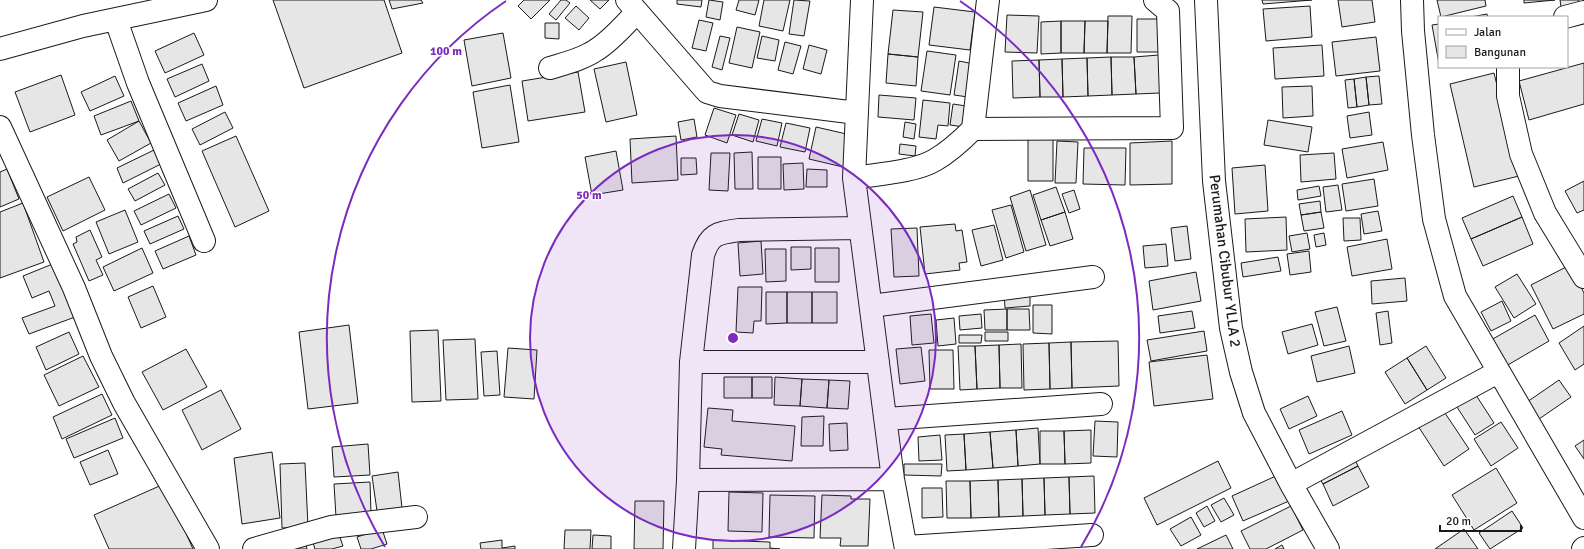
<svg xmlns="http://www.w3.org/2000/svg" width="1584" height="549" font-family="Signika,sans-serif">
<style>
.building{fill:#e6e6e6;stroke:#1a1a1a}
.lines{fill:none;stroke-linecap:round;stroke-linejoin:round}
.street-casing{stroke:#1a1a1a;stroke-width:24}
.street{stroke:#fff;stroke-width:22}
.ring{fill:none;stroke:#7b2cbf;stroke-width:2}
.labels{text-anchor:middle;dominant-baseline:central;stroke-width:3;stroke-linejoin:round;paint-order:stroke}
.street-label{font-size:15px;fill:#1a1a1a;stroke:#fff}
.centre{fill:#7b2cbf;stroke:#fff;stroke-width:2}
.ring-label{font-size:12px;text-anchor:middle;font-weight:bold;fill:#7b2cbf;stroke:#fff;stroke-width:3;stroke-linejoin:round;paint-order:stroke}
</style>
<rect width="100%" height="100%" fill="#fff"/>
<path class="building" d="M273,0h111l18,53 -98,35z
M389,0h32l2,3 -31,6z
M524,0h26l-19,19 -13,-13z
M561,0h5l4,3 -14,17 -7,-6z
M590,0h19l-9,9z
M677,0h25l-1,7 -24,-3z
M709,0l14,2 -3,18 -14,-3z
M739,0h20l-4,15 -19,-5z
M764,0h26l-7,31 -24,-5z
M794,0l16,1 -6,35 -15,-2z
M1262,0h50l-49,4z
M1338,0h34l3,22 -33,5z
M1437,0h48l1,6 -45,11z
M1524,0h31l-31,3z
M1560,0h19v5l-18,2z
M576,6l13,12 -10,12 -14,-12z
M1310,6l2,31 -46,4 -3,-32z
M934,7l41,5 -5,38 -41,-5z
M893,10l30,2 -5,45 -30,-3z
M1487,14l1,3h-17z
M1007,15l32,1 -2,37 -32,-1z
M1108,16h24l-1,37h-24z
M1137,19h25l1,33h-26z
M699,20l14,3 -7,28 -14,-3z
M1061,21h24l-1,32h-23z
M1061,21v32l-20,1v-32z
M1085,21h23l-1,32h-23z
M545,23h14v16l-14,-1z
M1439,24v40l-7,-39z
M737,27l23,5 -8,36 -23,-5z
M194,33l10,22 -39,18 -10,-22z
M503,33l8,45 -39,8 -8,-46z
M720,36l10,2 -8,32 -10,-3z
M762,36l17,4 -4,21 -18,-3z
M1376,37l4,34 -44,5 -4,-34z
M785,42l16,4 -8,28 -15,-4z
M809,45l18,5 -6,24 -18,-5z
M1322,45l2,31 -49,3 -2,-31z
M927,51l29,4 -6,40 -29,-4z
M888,54l30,3 -2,29 -30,-3z
M1159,55l1,38 -24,1 -2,-37z
M1111,57l1,38 -24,1 -1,-38z
M1111,57h23l2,37 -24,1z
M1087,58l1,38 -25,1 -1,-38z
M1062,59l1,38h-23l-1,-37z
M1039,60l1,37 -27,1 -1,-37z
M959,61l15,3 -6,33 -14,-2z
M626,62l11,53 -31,7 -12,-53z
M1584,63v41l-55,16 -10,-39z
M202,64l7,17 -34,16 -8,-18z
M578,72l7,40 -57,9 -6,-40z
M1494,73l25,103 -45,11 -24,-103z
M61,75l14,40 -45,17 -15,-40z
M115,76l9,20 -34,15 -9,-19z
M1379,76l3,28 -13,1 -3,-28z
M1366,77l3,28 -12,2 -3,-28z
M1354,79l3,28 -9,1 -3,-28z
M510,85l9,57 -37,6 -9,-56z
M216,86l7,19 -37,16 -8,-18z
M1312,86l1,30 -30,2 -1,-31z
M879,95l37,3 -2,22 -36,-3z
M923,100l27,3 -2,23 -10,-1 -2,14 -17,-2z
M131,101l8,20 -38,14 -7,-19z
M953,104l13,2 -2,21 -14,-2z
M714,108l22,7 -9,28 -22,-8z
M225,112l8,16 -33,17 -8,-16z
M1369,112l3,23 -22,3 -3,-22z
M739,114l20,6 -6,22 -21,-7z
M694,119l3,18 -16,3 -3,-18z
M762,119l20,4 -5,23 -21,-5z
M1268,120l44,7 -4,25 -44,-7z
M139,121l12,22 -32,18 -12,-21z
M905,122l11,2 -2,15 -11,-2z
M786,123l24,5 -5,24 -25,-5z
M816,127l35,8 -8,32 -34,-8z
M236,136l33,75 -34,16 -33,-76z
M676,136l2,44 -46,3 -2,-44z
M1028,136h25v45h-25z
M1057,141l21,1 -2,41h-21z
M1172,141v43l-42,1v-42z
M1383,142l5,28 -41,8 -5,-29z
M900,144l16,2 -1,10 -16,-2z
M1084,148h42l-1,37 -42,-1z
M154,150l7,14 -38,19 -6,-15z
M616,151l7,39 -31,5 -7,-38z
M752,152l1,37h-18l-1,-36z
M711,153h19l-2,38 -19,-1z
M1334,153l2,26 -35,3 -1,-27z
M758,157h23v32h-23z
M681,158h15l1,16 -16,1z
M803,163l1,26 -20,1 -1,-26z
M1265,165l3,46 -33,3 -3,-46z
M7,169l12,30 -19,8v-35z
M807,169l20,1v17h-21z
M158,173l7,12 -30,16 -7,-12z
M89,177l16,33 -42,21 -16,-34z
M1374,179l4,27 -32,5 -4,-27z
M1584,181v29l-7,3 -12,-22z
M1338,185l4,25 -16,2 -3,-25z
M1319,186l2,10 -23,4 -1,-10z
M1056,187l9,25 -24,8 -8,-25z
M1030,190l16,55 -20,6 -16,-54z
M1074,190l6,19 -11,4 -7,-19z
M169,194l7,14 -35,17 -7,-14z
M1513,196l9,21 -51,22 -9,-21z
M1320,201l1,11 -20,3 -2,-11z
M23,203l21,59 -44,16v-66z
M1011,205l13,47 -18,6 -14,-48z
M125,210l13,32 -29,12 -13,-32z
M1378,211l4,20 -18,3 -3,-20z
M1065,212l8,27 -23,7 -9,-26z
M1321,212l3,16 -20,3 -3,-16z
M178,216l6,13 -34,15 -6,-13z
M1286,217l1,33 -41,2 -1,-33z
M1522,217l11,27 -50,22 -12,-27z
M1343,218h17l1,22 -17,1z
M955,224l1,7 6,-1 5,32 -8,1 1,7 -35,4 -5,-47z
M994,225l9,35 -22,6 -9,-36z
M1187,226l4,33 -16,2 -4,-33z
M917,228l2,48 -25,1 -3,-48z
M90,230l12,27 -6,3 7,15 -14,6 -16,-37 4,-2 -1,-5z
M1307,233l3,16 -18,3 -3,-16z
M1324,233l2,12 -10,2 -2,-12z
M189,236l7,19 -33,14 -8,-18z
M1387,239l5,30 -40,7 -5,-29z
M761,241l2,33 -23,2 -2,-33z
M1166,244l2,22 -23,2 -2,-22z
M791,247h20v22l-20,1z
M142,248l11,25 -39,18 -11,-24z
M815,248h24v34h-24z
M765,249h21v32l-20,1z
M1309,251l2,21 -21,3 -3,-21z
M1278,257l3,14 -38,6 -2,-14z
M55,263l20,54 -46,17 -7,-16 33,-12 -6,-15 -17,7 -9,-22z
M1570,265l14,28v21l-31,15 -22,-44z
M1196,272l5,29 -48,9 -4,-29z
M1517,274l19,30 -22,14 -19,-31z
M1405,278l2,23 -35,3 -1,-23z
M153,286l13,31 -25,11 -13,-31z
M738,287h24l-1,34h-7l-1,12 -17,-1z
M1030,289v17l-25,2 -1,-16z
M766,292h21v31l-21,1z
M787,292h25v31h-25z
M812,292h25v31h-25z
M1502,301l9,20 -20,10 -10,-19z
M1033,305h19v29l-19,-1z
M1337,307l9,34 -22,5 -9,-34z
M1007,309h22l1,21h-23z
M1007,309v21h-22l-1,-20z
M1192,311l3,17 -35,5 -2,-17z
M1388,311l4,32 -12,2 -4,-32z
M931,314l3,29 -22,2 -2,-29z
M981,314l1,14 -22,2 -1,-14z
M1535,315l14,26 -43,25 -15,-26z
M954,318l2,26 -18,2 -2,-26z
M1312,324l6,21 -30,9 -6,-22z
M349,325l9,78 -50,6 -9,-77z
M1584,326v38l-9,6 -16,-27z
M438,330l3,71 -29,1 -2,-71z
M1204,331l3,20 -56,10 -4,-21z
M69,332l10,22 -33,16 -10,-23z
M985,332h23v9h-23z
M959,335h23l-1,8h-22z
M475,339l3,60 -32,1 -3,-60z
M1118,341l1,45 -47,2 -1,-46z
M1071,342l1,46 -22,1 -1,-46z
M1049,343l1,46 -26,1 -1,-46z
M1021,344l1,44h-22l-1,-43z
M999,345l1,43 -23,1 -2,-43z
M958,346h17l2,43 -17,1z
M1349,346l6,27 -38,9 -6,-26z
M1426,346l20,32 -19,12 -20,-32z
M921,347l4,34 -25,3 -4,-35z
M508,348l29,2 -3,49 -30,-2z
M186,349l21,38 -44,23 -21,-38z
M929,350h24l1,39h-24z
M497,351l3,44 -16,1 -3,-44z
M1207,355l6,44 -59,7 -5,-44z
M83,356l16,31 -40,19 -15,-31z
M1407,358l20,32 -22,14 -20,-32z
M724,377h28v21h-28z
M752,377h20v21h-20z
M775,377l27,2 -2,27 -26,-1z
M802,379l27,1 -2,28 -27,-2z
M829,380l21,1 -2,28 -21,-1z
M1559,380l12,17 -32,22 -12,-17z
M221,390l20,39 -39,21 -20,-40z
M1474,392l20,31 -19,12 -20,-31z
M102,394l10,21 -50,24 -9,-22z
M1308,396l9,20 -28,13 -9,-20z
M708,408l25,2 -1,11 63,5 -3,35 -71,-6 1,-6 -18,-2z
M1443,410l26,39 -25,17 -26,-40z
M1342,411l10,24 -43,19 -10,-24z
M824,416l-1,30h-22l1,-29z
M115,418l8,20 -49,20 -8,-19z
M1095,421l23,1 -1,35 -24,-1z
M1501,422l17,26 -27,18 -17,-27z
M847,423l1,27 -18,1 -1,-27z
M1038,428l2,36 -22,2 -2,-36z
M1016,430l2,36 -25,2 -3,-36z
M1091,430v33l-26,1 -1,-33z
M1040,431h24l1,33h-25z
M990,432l3,36 -27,2 -2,-36z
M964,434l2,36 -19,1 -2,-36z
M940,435l2,25 -23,1 -1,-24z
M1584,440v19l-9,-13z
M368,444l2,31 -36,2 -2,-30z
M108,450l10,24 -28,11 -10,-23z
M272,452l8,66 -38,6 -8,-66z
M1352,454l6,12 -35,18 -7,-12z
M1218,461l13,27 -74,37 -13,-27z
M305,463l3,64 -26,1 -2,-64z
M904,464h38l-1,12 -37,-1z
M1358,466l11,21 -36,19 -10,-22z
M1496,468l21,35 -43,27 -22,-35z
M398,472l4,36 -25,3 -5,-35z
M1278,475l11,26 -46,20 -11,-25z
M1094,476l1,37 -25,1 -1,-37z
M1069,477l1,37 -25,1 -1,-37z
M1044,478l1,37 -22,1 -1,-37z
M1022,479l1,37 -24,1 -1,-37z
M998,480l1,37 -28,1 -1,-37z
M946,481h24l1,37h-24z
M370,482l1,32 -35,3 -2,-33z
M164,484l29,65h-84l-15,-34z
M922,488h20l1,29 -21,1z
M729,492l34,1 -1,39 -34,-1z
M770,495l45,1 -1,42 -45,-1z
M822,495l29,1v3h19l-2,47h-28l1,-8h-21z
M1224,498l10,17 -13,7 -10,-17z
M635,501h29l-1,48h-29z
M1207,506l8,15 -11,6 -8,-14z
M1291,506l12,24 -37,19h-16l-9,-18z
M1512,511l11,17 -33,21 -11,-16z
M1191,517l10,18 -20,11 -11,-17z
M337,529l6,17 -11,3h-17l-4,-12z
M382,529l5,15 -16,5h-10l-4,-12z
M1464,529l14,20h-43z
M565,530h26l-1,19h-26z
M593,535l18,1v13h-19z
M1226,535l7,14h-36z
M502,540v8l13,-2v3h-34l-1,-6z
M713,540l57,2v6l10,1h-67z
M305,541l2,8h-23z
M1282,545l2,4h-9z"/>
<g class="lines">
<g class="street-casing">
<path id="street" d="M627,0l80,92 13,4 137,17
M862,0l-8,178 39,301 13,70
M1206,0l8,181 17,147 10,44 13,41 37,71 37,65
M1412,0l1,31 10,104 11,84 21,77 129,222
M1565,17l19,-5
M116,20l22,63 66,158
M0,49l83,-23 123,-26
M1508,67v29l13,58 24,59 39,64
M550,68c16,-5 33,-9 46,-18 16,-10 28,-25 41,-38
M0,127l74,161 27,68 23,47 84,146
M973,129l15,-129
M854,178c24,-4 61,-6 81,-18 14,-8 27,-20 38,-31l199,-1 -4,-117 -13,-11
M871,306l222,-29
M691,362h187
M886,419l215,-15
M688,480l205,-1
M1291,484l207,-112
M906,547l186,-12
M254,549l77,-22 85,-10
M684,549l4,-69 3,-118 12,-107c7,-22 16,-22 36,-25l121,-2
M1583,549l1,-1"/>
</g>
<use href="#street" class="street"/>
</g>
<circle cx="733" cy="338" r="203" fill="#7b2cbf" fill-opacity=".12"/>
<g class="ring">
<circle cx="733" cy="338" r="203"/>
<path d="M385 547A406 406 0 0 1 506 1M960 1A406 406 0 0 1 1081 547"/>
</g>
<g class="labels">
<g class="street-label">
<text transform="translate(1225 261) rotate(83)">Perumahan Cibubur YLLA 2</text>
</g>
</g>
<circle cx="733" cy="338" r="6" class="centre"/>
<g class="ring-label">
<text x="446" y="55">100 m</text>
<text x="589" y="199">50 m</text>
</g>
<rect x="1438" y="16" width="130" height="52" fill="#ffffff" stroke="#a3a3a3"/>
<rect x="1446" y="29" width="20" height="6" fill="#ffffff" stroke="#a3a3a3"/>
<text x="1474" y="36" font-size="12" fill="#1a1a1a">Jalan</text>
<rect x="1446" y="46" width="20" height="12" fill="#e6e6e6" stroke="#a3a3a3"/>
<text x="1474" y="56" font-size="12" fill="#1a1a1a">Bangunan</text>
<path d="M1440 525v6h81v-6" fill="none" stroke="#1a1a1a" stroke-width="2"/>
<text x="1446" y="525" font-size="12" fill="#1a1a1a" stroke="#ffffff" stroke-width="3" paint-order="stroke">20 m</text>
</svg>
